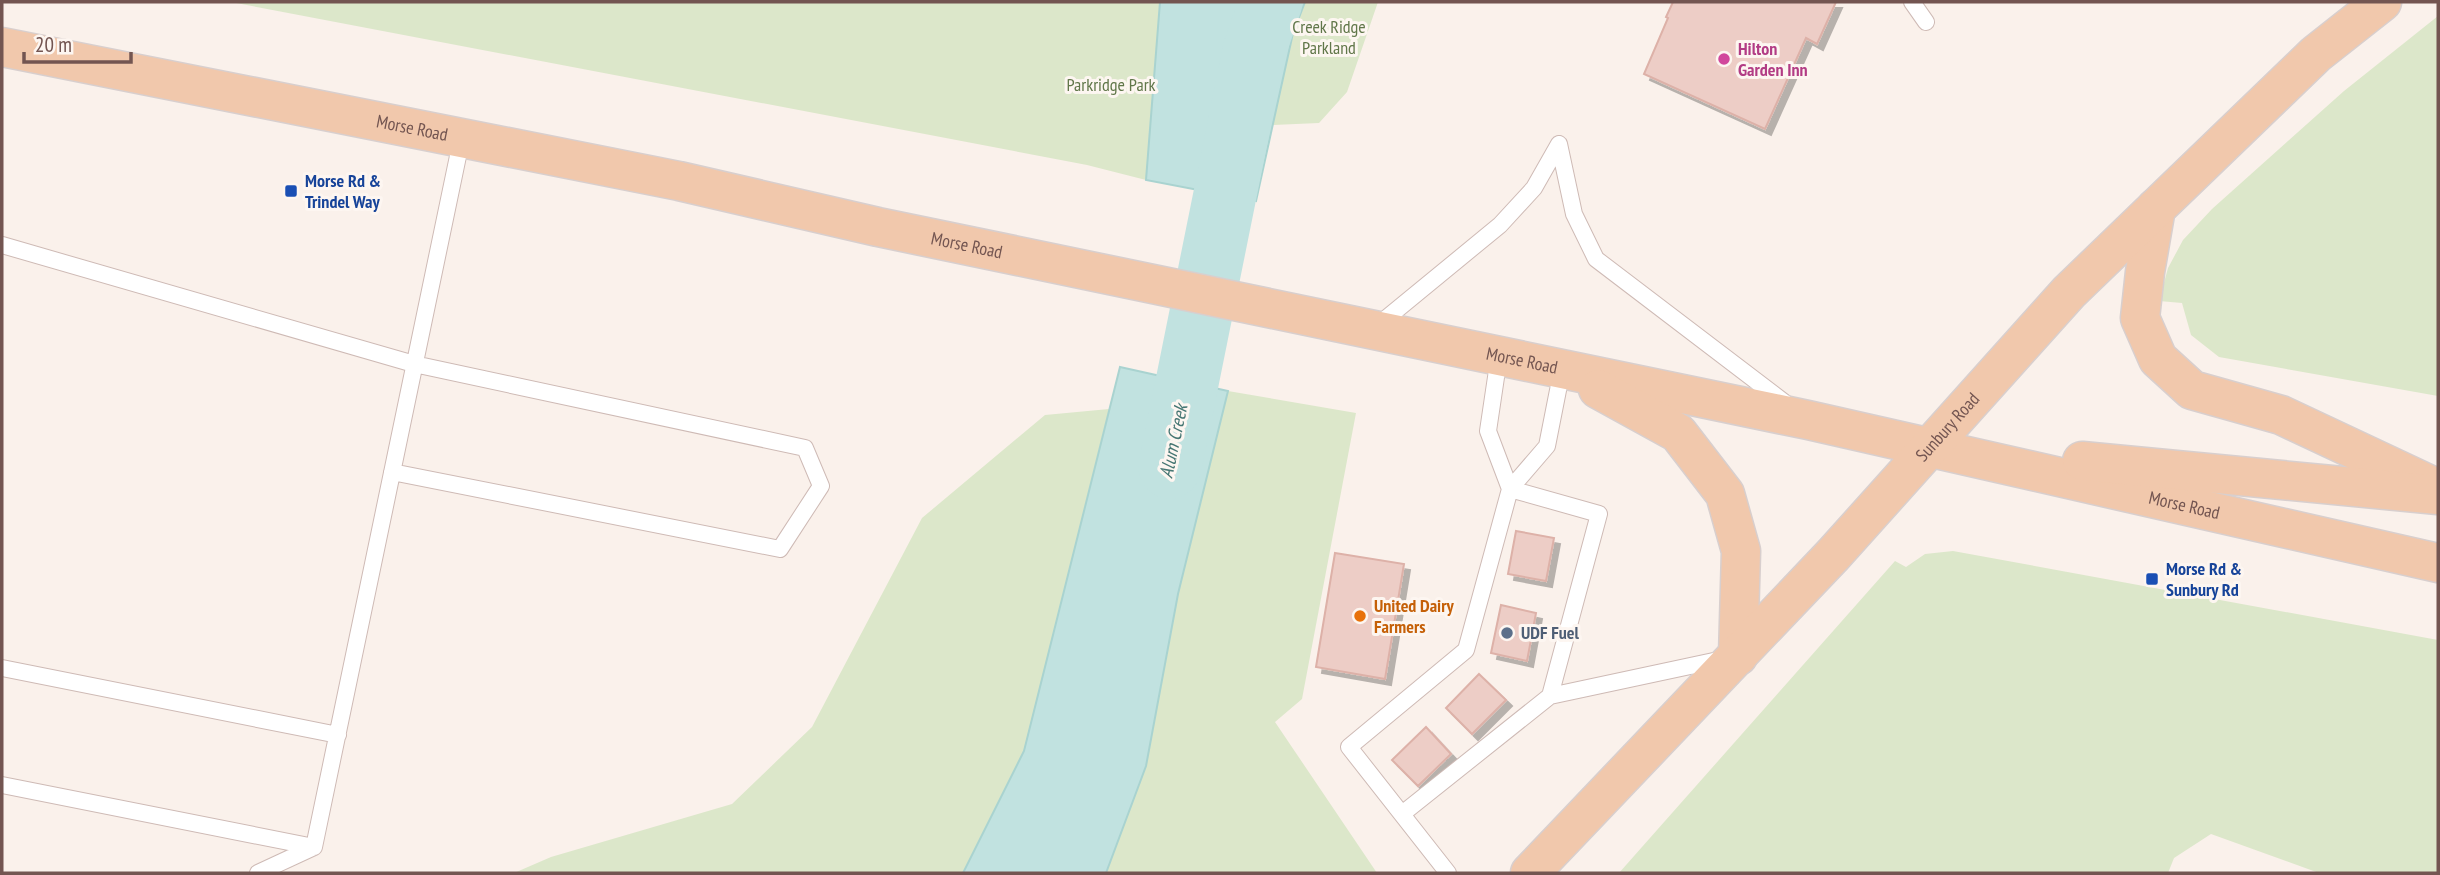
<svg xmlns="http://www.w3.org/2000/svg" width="2440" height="875" font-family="'PT Sans Narrow',sans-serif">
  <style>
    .green { fill: #dce7ca }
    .water { fill: #c1e2e0; stroke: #a9d3d0; stroke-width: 2 }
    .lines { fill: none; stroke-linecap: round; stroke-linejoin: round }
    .river { stroke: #c1e2e0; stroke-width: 63 }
    .building { fill: #edcdc6; stroke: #ddb1a8; stroke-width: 2; filter: url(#shadow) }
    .service-casing { stroke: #cebab5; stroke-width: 18 }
    .primary-casing { stroke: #d8cfce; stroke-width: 41 }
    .service { stroke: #fff; stroke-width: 16 }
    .primary { stroke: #f1c8ac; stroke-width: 38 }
    .hotel-dot { fill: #d1479c; stroke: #fdf6f1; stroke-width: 2.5 }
    .transit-dot { fill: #1a4fb4; stroke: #fdf6f1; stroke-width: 2.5 }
    .food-dot { fill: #e8710a; stroke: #fdf6f1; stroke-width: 2.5 }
    .service-dot { fill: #5c6f8a; stroke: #fdf6f1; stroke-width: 2.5 }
    .labels { text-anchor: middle; stroke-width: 6; stroke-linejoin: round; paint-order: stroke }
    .park-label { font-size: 18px; fill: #61774a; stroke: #fdf6f1 }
    .hotel-label { font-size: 18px; font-weight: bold; fill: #b23c85; stroke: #fdf6f1; text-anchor: start }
    .street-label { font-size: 18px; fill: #735551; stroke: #fdf6f1 }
    .transit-label { font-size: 18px; font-weight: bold; fill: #164399; stroke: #fdf6f1; text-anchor: start }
    .food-label { font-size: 18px; font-weight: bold; fill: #c56008; stroke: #fdf6f1; text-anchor: start }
    .service-label { font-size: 18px; font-weight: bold; fill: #4e5e75; stroke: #fdf6f1; text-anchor: start }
    .water-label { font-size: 19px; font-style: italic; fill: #467673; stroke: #fdf6f1 }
  </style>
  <defs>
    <filter id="shadow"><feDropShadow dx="6" dy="6" stdDeviation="0" flood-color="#0004"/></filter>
  </defs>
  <rect width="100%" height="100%" fill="#faf1eb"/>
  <path class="green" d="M 231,2 L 1250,2 L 1229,65 L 1146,180 L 1087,165 Z
    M 1305,2 L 1378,2 L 1347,92 L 1319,123 L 1273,125 L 1293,32 Z
    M 2438,16 L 2438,396 L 2219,357 L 2191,335 L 2182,303 L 2159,301 L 2168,268 L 2183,240 L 2212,209 L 2344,91 Z
    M 1228,391 L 1356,413 L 1302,699 L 1275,722 L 1377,873 L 1106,873 L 1146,766 L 1178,594 Z
    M 1109,409 L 1024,751 L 963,873 L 514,873 L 551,857 L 732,804 L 812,727 L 922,518 L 1045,415 Z
    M 1953,551 L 2438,640 L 2438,873 L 2319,873 L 2211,834 L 2174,858 L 2168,873 L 1619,873 L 1895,561 L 1906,567 L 1925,554 Z"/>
  <path class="water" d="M 1160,2 L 1305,2 L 1293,33 L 1256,201 L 1146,180 Z
    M 1120,367 L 1228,391 L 1178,594 L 1146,766 L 1106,873 L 963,873 L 1024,751 Z"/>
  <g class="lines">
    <path class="river" d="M 1170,467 L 1254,51 L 1271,2"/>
  </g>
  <path class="building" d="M 1673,2 L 1836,2 L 1817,44 L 1806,38 L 1765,129 L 1644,74 L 1668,18 L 1666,17 Z
    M 1516,531 L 1554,538 L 1546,581 L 1508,574 Z
    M 1335,553 L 1404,564 L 1385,679 L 1316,667 Z
    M 1501,605 L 1536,613 L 1527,661 L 1491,653 Z
    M 1479,674 L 1506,700 L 1472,734 L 1446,708 Z
    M 1426,727 L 1451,754 L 1418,786 L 1392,760 Z"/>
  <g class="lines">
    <defs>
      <path id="service" d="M 1912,2 L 1926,22
        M 1559,144 L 1574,214 L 1596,259 L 1789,406
        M 2,245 L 414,364 L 805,448 L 821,486 L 780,549 L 392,472
        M 1377,326 L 1500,225 L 1534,188 L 1559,144
        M 1499,357 L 1488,431 L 1510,489
        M 1510,489 L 1599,514 L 1550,696 L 1723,659
        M 2,668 L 338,735
        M 2,785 L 314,847
        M 1402,814 L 1550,696
        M 258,873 L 314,847 L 462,137
        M 1448,873 L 1349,747 L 1466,650 L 1510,489 L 1547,446 L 1562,370"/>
      <g id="primary">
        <path id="s1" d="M 2,47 L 679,181 L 878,227 L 1808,420 L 2438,563"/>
        <path d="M 2156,208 L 2145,272 L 2140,318 L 2158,359 L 2192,390 L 2281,415 L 2430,485"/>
        <path d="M 1598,389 L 1678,433 L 1725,494 L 1741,551 L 1738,656"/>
        <path d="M 2082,461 L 2438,495"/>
        <path id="s2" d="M 1530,873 L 1833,555 L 2069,292 L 2316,54 L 2382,2"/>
      </g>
    </defs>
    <use href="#service" class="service-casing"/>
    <use href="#primary" class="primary-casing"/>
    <use href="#service" class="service"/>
    <use href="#primary" class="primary"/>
  </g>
  <circle class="hotel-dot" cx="1724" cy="59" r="7"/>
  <g class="transit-dot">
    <rect x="284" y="184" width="14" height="14" rx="3.5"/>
    <rect x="2145" y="572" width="14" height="14" rx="3.5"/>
  </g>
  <circle class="food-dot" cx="1360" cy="616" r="7"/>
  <circle class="service-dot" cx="1507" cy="633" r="7"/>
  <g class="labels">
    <g class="park-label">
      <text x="1329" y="33">Creek Ridge<tspan x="1329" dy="21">Parkland</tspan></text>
      <text x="1111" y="91">Parkridge Park</text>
    </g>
    <g class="hotel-label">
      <text x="1738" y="55">Hilton<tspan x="1738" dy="21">Garden Inn</tspan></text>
    </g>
    <g class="street-label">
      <text dy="6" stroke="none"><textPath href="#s1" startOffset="418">Morse Road</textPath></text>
      <text dy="6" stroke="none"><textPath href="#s1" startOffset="985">Morse Road</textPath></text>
      <text dy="6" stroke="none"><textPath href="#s1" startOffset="1552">Morse Road</textPath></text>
      <text dy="6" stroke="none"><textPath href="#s2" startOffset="611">Sunbury Road</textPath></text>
      <text dy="6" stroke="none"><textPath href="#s1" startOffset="2230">Morse Road</textPath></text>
    </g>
    <g class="transit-label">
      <text x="305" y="187">Morse Rd &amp;<tspan x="305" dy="21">Trindel Way</tspan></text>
      <text x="2166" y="575">Morse Rd &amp;<tspan x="2166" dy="21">Sunbury Rd</tspan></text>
    </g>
    <g class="food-label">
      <text x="1374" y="612">United Dairy<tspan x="1374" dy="21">Farmers</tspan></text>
    </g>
    <g class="service-label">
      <text x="1521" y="639">UDF Fuel</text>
    </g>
    <g class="water-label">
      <text transform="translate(1173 441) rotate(-78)" y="7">Alum Creek</text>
    </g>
  </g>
  <rect width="2440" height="875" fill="none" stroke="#735551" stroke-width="7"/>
  <path d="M24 52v10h107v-10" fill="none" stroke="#735551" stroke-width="3.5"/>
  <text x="35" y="52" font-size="21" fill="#735551" stroke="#fdf6f1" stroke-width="5" paint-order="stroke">20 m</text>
</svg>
